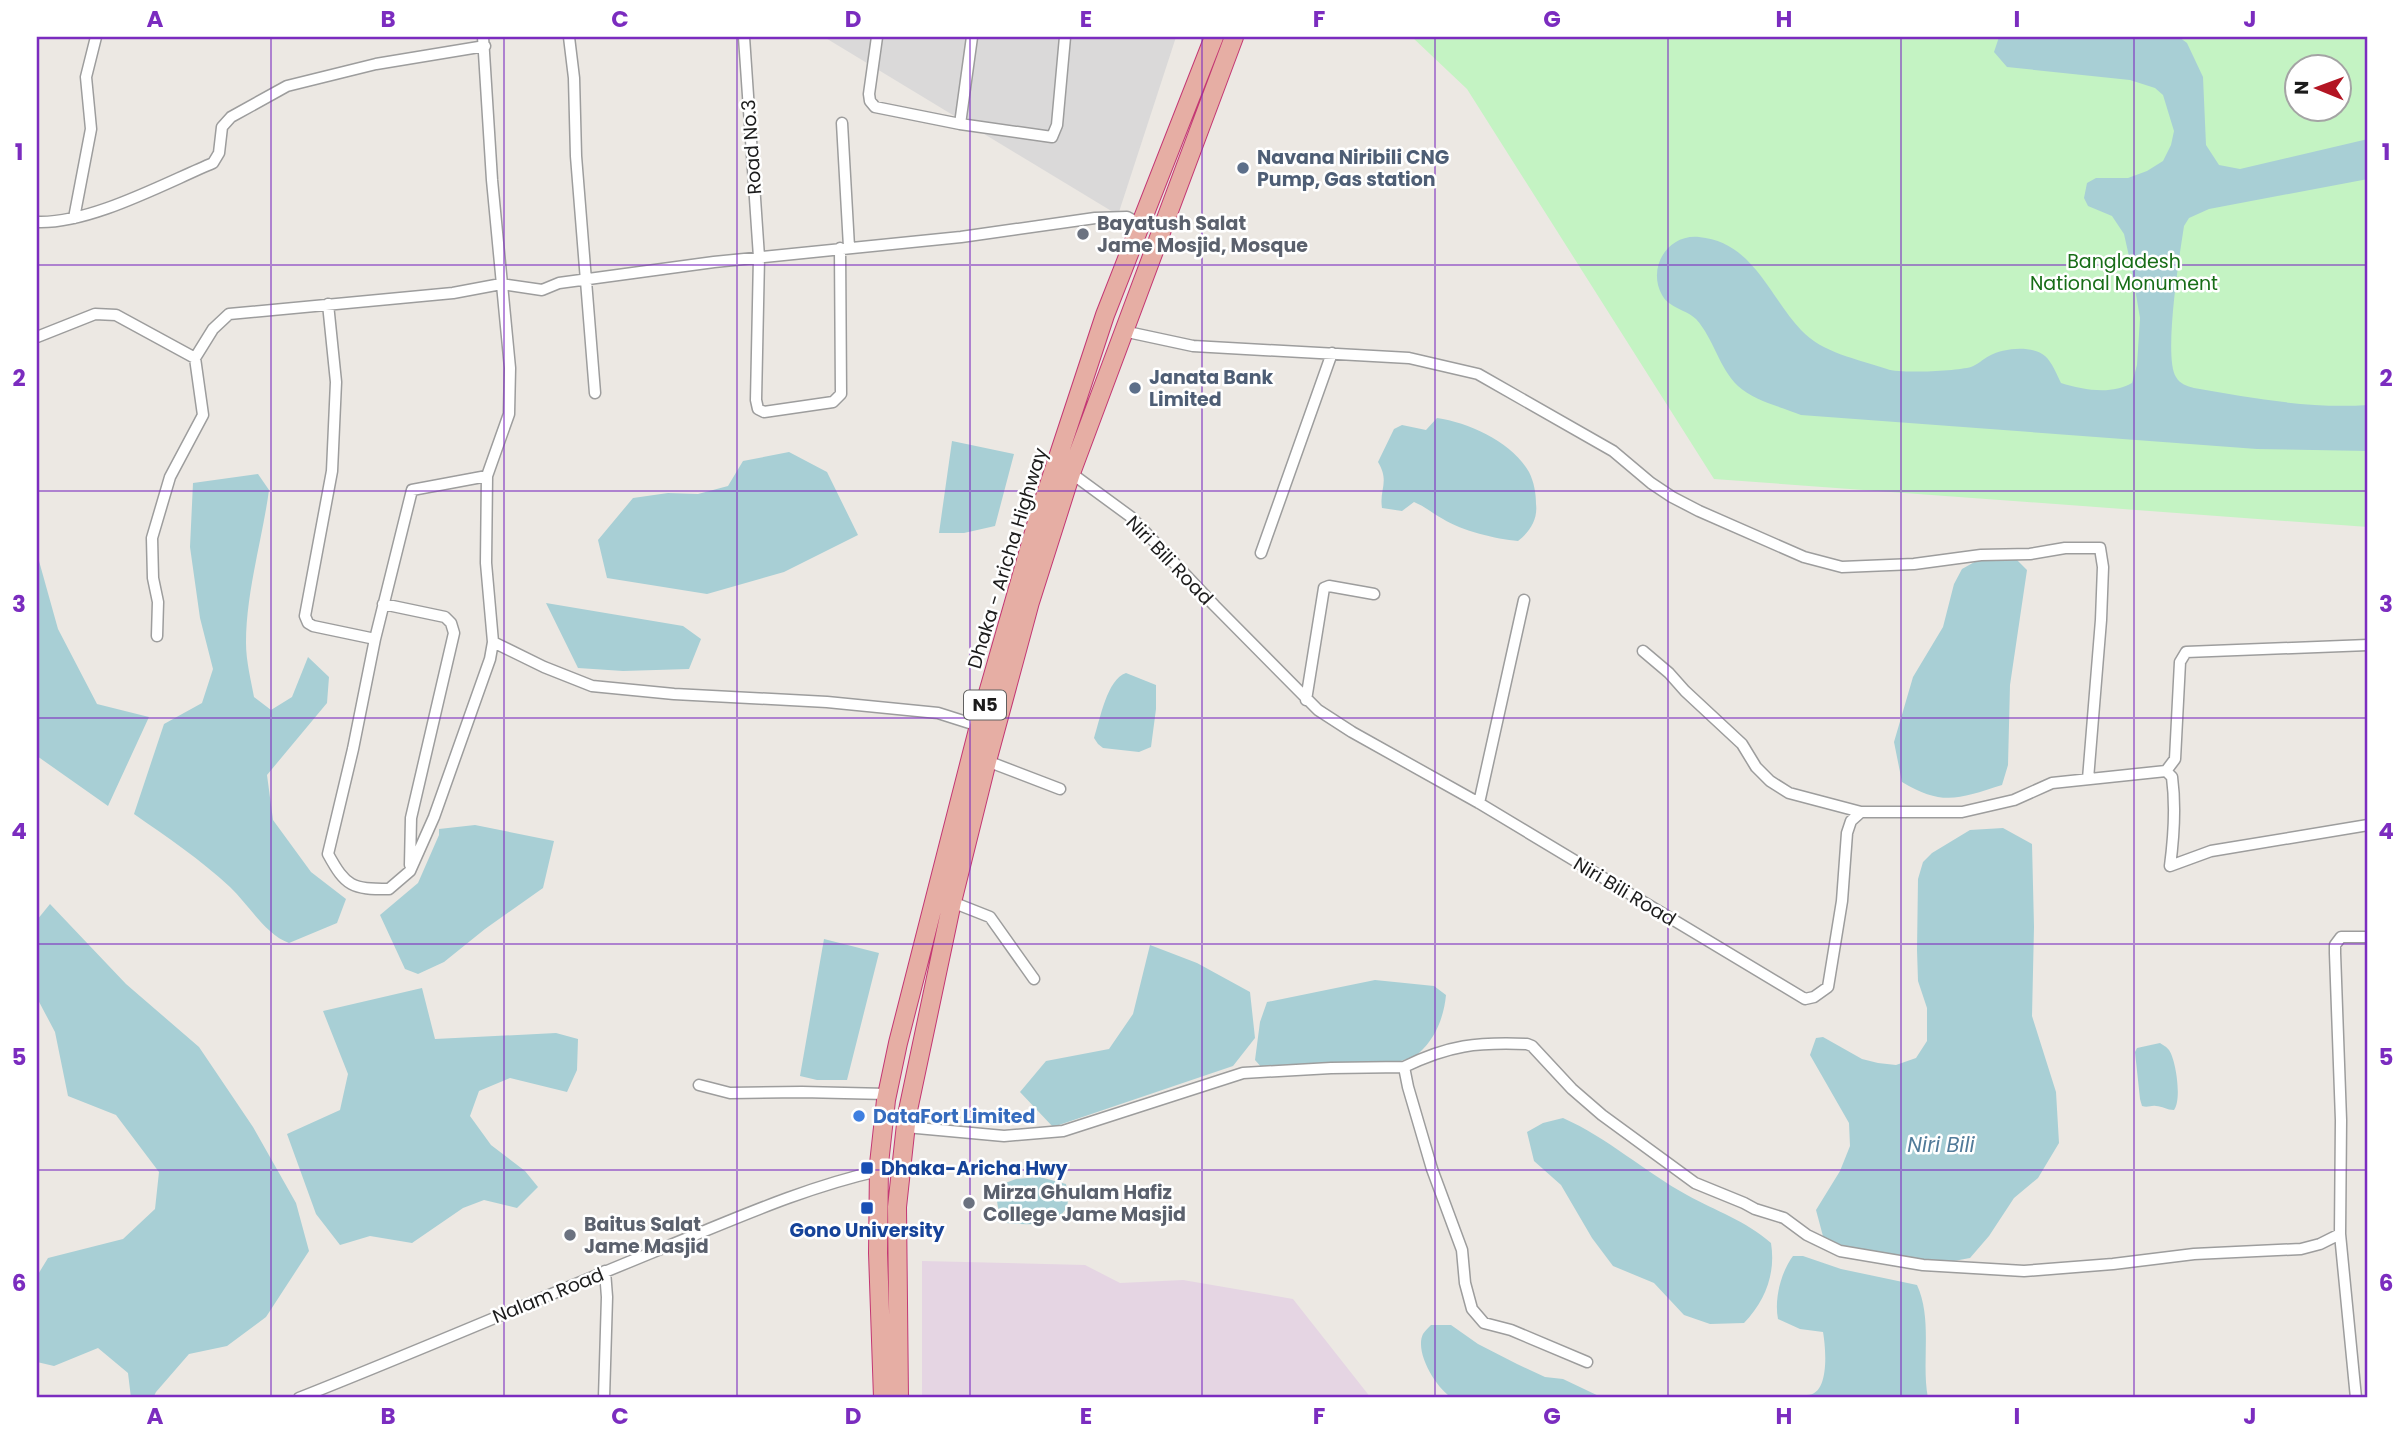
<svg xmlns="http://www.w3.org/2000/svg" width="2405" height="1435" font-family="Poppins,sans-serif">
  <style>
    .residential { fill: #dad9d9 }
    .industrial { fill: #e5d5e3 }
    .park { fill: #c4f3c3; fill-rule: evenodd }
    .water { fill: #a8cfd5 }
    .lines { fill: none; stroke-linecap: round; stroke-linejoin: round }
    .minor-casing { stroke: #9d9d9d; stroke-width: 13 }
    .trunk-casing { stroke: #c33773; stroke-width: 20 }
    .minor { stroke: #fff; stroke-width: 10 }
    .trunk { stroke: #e6aea4; stroke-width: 18 }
    .grid { fill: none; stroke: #7b2cbf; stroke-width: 2; stroke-opacity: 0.55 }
    .service-dot { fill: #5c6f8a; stroke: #fff; stroke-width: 2.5 }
    .worship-dot { fill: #6b7280; stroke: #fff; stroke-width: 2.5 }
    .shop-dot { fill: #3f7fe0; stroke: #fff; stroke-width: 2.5 }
    .transit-dot { fill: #1a4fb4; stroke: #fff; stroke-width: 2.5 }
    .labels { text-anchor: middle; stroke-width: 5; stroke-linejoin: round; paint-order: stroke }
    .shield { fill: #fff; stroke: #606060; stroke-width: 2 }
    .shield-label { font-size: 18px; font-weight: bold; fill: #1c1c1c }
    .street-label { font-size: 19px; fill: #1c1c1c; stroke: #fff }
    .service-label { font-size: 19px; font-weight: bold; fill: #4e5e75; stroke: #fff; text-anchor: start }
    .worship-label { font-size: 19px; font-weight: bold; fill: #5b616d; stroke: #fff; text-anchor: start }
    .park-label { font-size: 19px; fill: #176d17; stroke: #fff }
    .shop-label { font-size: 19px; font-weight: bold; fill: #366cbe; stroke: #fff; text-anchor: start }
    .transit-label { font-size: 19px; font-weight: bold; fill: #164399; stroke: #fff; text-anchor: start }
    .water-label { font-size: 21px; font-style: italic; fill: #517b99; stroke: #fff }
    .neatline { fill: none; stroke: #7b2cbf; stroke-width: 2.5 }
    .grid-label { font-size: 23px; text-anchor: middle; font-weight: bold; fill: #7b2cbf }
  </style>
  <rect width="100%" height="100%" fill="#ece8e3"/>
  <path class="residential" d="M 824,37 L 1176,37 L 1118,215 Z"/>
  <path class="industrial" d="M 922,1261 L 1085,1265 L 1120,1283 L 1183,1280 L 1293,1299 L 1371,1398 L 922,1398 Z"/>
  <path class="park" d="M 1412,37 L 2368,37 L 2368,527 L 1714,479 L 1467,89 ZM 2296,66 L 2338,66 L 2338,108 L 2296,108 Z"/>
  <path class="water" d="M 1999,37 L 2179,37 L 2187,43 L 2203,77 L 2206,145 L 2219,165 L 2240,169 L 2368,139 L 2368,179 L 2209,209 L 2189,218 L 2184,226 C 2180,253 2163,357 2176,377 C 2180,384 2187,386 2194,388 C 2251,398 2310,409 2368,405 L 2368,451 L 2257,449 L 1801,415 C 1782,407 1754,401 1738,386 C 1719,368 1714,339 1696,319 C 1687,310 1669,308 1662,295 C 1647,268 1667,234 1699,237 C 1753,242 1769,296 1801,330 C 1822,353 1858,359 1887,369 C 1900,374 1957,371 1971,367 C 1977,365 1983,359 1989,356 C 2003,348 2032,345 2045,356 C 2052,362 2057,375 2061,383 C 2083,390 2112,395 2132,383 L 2137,365 L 2140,318 L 2131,265 L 2124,234 L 2112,216 L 2088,206 L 2084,198 L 2087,183 L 2096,178 L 2128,178 L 2147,171 L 2163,161 L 2171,145 L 2174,131 L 2163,95 L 2155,88 L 2130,80 L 2007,67 L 1994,52 Z
    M 1437,418 C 1470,423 1512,442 1529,472 C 1534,482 1536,493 1536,504 C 1538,519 1530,532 1518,541 C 1496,539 1462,531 1443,519 C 1432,513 1426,507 1414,502 L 1402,511 L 1382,508 C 1379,489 1390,482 1378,462 L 1394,429 L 1402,425 L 1426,430 Z
    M 952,441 L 1014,454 L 995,526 L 964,533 L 939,533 Z
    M 789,452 L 827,472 L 858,535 L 784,572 L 707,594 L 607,578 L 598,540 L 633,498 L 668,493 L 698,494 L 728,486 L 743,461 Z
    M 258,474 L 269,490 C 262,541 246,592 246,643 C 246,661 251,680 254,697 L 271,710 L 292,697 L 308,657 L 329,677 L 327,703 L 267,775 L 273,820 L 311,872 L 346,899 L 337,923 L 289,943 C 265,934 249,905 230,887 C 201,860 167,837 134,814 L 164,724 L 202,703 L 213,669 L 200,618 L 190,547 L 193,483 Z
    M 2001,558 L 2017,560 L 2027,570 L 2010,685 L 2008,765 L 2002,785 C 1960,798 1943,807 1902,782 L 1894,742 L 1913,677 L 1943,627 L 1954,584 L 1962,569 L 1978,560 Z
    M 39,561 L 58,629 L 97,704 L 149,717 L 108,806 L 37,756 L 37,562 Z
    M 546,603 L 683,626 L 701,639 L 689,669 L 623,671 L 578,668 Z
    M 1126,673 L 1156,685 L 1156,709 L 1151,747 L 1139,752 L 1103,748 L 1098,744 L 1094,738 C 1100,720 1107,679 1126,673 Z
    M 475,825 L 554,841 L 543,888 L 485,929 L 444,962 L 418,974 L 405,969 L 380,915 L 418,883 L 439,835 L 439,829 Z
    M 2003,828 L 2032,844 L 2034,927 L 2032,1016 L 2056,1092 L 2059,1143 L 2038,1178 L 2014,1198 L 1989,1236 L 1970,1258 L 1943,1263 L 1858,1254 L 1824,1240 L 1816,1210 L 1840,1171 L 1850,1146 L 1849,1123 L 1810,1055 L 1816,1038 L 1823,1037 L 1862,1059 L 1878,1063 L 1896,1065 L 1916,1058 L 1927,1041 L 1927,1008 L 1918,981 L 1917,950 L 1918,879 L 1923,862 L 1932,853 L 1970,830 Z
    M 50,904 L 126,984 L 199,1047 L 253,1127 L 296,1203 L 309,1251 L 266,1317 L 227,1346 L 189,1354 L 156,1392 L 153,1398 L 131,1398 L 128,1373 L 98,1348 L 54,1366 L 37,1362 L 37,1276 L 48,1258 L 123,1239 L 155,1209 L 159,1172 L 116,1115 L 68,1096 L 55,1032 L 37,998 L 37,920 Z
    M 824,939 L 879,953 L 847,1080 L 817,1080 L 800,1076 Z
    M 1150,945 L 1197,963 L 1250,992 L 1255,1038 L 1233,1066 L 1053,1127 L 1020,1092 L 1046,1061 L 1109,1049 L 1133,1014 Z
    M 1375,980 L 1434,986 L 1446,995 C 1444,1016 1436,1038 1419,1053 C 1399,1071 1294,1068 1263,1069 L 1255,1060 L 1260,1022 L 1267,1002 Z
    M 422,988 L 435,1039 L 556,1033 L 578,1039 L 577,1070 L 567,1092 L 510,1078 L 479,1091 L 470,1116 L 491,1145 L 525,1171 L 538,1187 L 517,1208 L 484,1200 L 463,1208 L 412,1243 L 370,1236 L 340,1245 L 316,1214 L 287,1134 L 340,1110 L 348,1074 L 323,1011 Z
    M 2160,1043 C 2164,1046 2166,1046 2169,1050 C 2176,1060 2182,1100 2174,1110 C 2167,1110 2162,1106 2156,1106 C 2151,1105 2148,1108 2142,1106 L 2140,1099 L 2135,1052 L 2137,1048 Z
    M 1563,1118 C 1608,1138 1645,1172 1687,1195 C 1716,1211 1746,1221 1771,1243 C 1776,1274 1765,1301 1744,1323 L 1710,1324 L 1684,1315 L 1654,1283 L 1613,1266 L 1592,1238 L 1561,1185 L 1534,1161 L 1527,1132 L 1543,1123 Z
    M 1040,1177 L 1066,1184 C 1067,1191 1069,1200 1067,1206 C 1059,1227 1025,1225 1007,1223 C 996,1210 995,1200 1000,1185 L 1016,1179 Z
    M 1793,1256 L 1803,1256 L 1841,1269 L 1917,1285 C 1933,1320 1921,1362 1928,1398 L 1802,1398 L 1806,1395 C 1830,1396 1826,1349 1823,1332 L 1800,1329 L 1778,1319 C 1774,1299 1781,1272 1793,1256 Z
    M 1431,1325 L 1451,1325 L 1478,1344 L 1517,1364 L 1545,1377 L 1563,1379 L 1603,1398 L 1453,1398 C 1437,1390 1414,1352 1423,1334 C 1425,1331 1428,1328 1431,1325 Z"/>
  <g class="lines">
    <defs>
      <path id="minor" d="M 483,37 L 492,180 L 510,368 L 509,414 L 487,476
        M 569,37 L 574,78 L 576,156 L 595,393
        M 744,37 L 759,257 L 756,400 L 758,409 L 764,412 L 833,402 L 841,394 L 840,248
        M 877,37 L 869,94 L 870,101 L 875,107 L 960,124 L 1052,137 L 1057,125 L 1065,37
        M 842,123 L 849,247
        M 960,124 L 972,37
        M 74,218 L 91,129 L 86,77 L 96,37
        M 37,222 C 90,224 163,184 213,163 L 219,153 L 222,127 L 231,117 L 287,86 L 376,64 L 485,46
        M 328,304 L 336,382 L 332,471 L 305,616 L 308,623 L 313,626 L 375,639 L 412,490 L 487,476 L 486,563 L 493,642 L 544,667 L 592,686 L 674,694 L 827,702 L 938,713 L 979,726
        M 1123,331 L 1193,346 L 1409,358 L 1478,374 L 1613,451 L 1651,483 L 1672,497 L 1699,511 L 1804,557 L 1842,567 L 1914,564 L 1981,555 L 2030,554 L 2065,548 L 2100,548 L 2103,567 L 2101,620 L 2088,779
        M 37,337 L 95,314 L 116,315 L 195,358 L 213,329 L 229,314 L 453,293 L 501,284 L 542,290 L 559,283 L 714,262 L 961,237 L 1095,218 L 1127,217 L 1140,224
        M 1071,473 L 1131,517 L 1215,606 L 1318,710 L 1352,732 L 1479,803 L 1805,999 L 1814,997 L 1828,987 L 1842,901 L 1847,833 L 1851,821 L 1861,812
        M 1261,553 L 1332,353
        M 383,604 L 445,617 L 451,623 L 454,633 L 411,818 L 410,865
        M 157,636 L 158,602 L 153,578 L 152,538 L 170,477 L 203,415 L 195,358
        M 375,639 L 353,749 L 328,854 C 346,887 352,889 389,889 L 410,871 L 434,817 L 490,659 L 493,642
        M 1643,651 L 1669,673 L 1685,691 L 1742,744 L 1756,767 L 1770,781 L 1789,793 L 1861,812 L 1962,812 L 2014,800 L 2052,783 L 2166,771
        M 1306,700 L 1324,588 L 1329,586 L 1374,594
        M 987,761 L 1060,789
        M 2166,771 L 2175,759 L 2180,662 L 2186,652 L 2368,645
        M 2166,771 L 2172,777 C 2176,807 2174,836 2170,866 L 2211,851 L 2368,825
        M 1479,803 L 1524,600
        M 952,902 L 990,917 L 1034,979
        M 1404,1067 C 1449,1045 1477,1042 1527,1044 L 1532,1046 L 1572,1089 L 1602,1115 L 1695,1183 L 1744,1203 L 1755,1209 L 1784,1218 L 1807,1235 L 1840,1251 L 1923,1265 L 2024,1271 L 2113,1264 L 2194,1254 L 2301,1249 L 2320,1244 L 2340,1234
        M 699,1085 L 730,1093 L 802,1092 L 887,1094
        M 906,1127 L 1004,1136 L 1063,1131 L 1243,1073 L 1331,1068 L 1404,1067 L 1408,1087 L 1432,1169 L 1462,1250 L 1465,1283 L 1472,1309 L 1484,1323 L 1511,1330 L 1587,1362
        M 299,1398 C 423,1349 545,1296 668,1246 C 737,1218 806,1187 878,1171
        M 604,1398 L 607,1297 L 605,1271
        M 2356,1398 L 2340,1234 L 2341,1120 L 2335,953 L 2335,945 L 2341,937 L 2368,937"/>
      <path id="trunk" d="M 883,1398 L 878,1253 L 879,1164 L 886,1100 L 898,1043 L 982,714 L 1039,515 L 1105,315 L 1214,37
        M 899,1398 L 897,1207 L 907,1115 L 952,902 L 987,761 L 1030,602 L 1071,473 L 1234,37"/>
    </defs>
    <use href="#minor" class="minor-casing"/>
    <use href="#trunk" class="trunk-casing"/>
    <use href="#minor" class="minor"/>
    <use href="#trunk" class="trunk"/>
  </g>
  <path class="grid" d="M 271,37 L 271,1398M 504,37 L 504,1398M 737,37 L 737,1398M 970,37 L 970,1398M 1202,37 L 1202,1398M 1435,37 L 1435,1398M 1668,37 L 1668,1398M 1901,37 L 1901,1398M 2134,37 L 2134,1398M 37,265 L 2368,265M 37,491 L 2368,491M 37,718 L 2368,718M 37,944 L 2368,944M 37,1170 L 2368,1170"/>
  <g class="service-dot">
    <circle cx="1243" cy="168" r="7"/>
    <circle cx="1135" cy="388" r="7"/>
  </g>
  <g class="worship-dot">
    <circle cx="1083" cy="234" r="7"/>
    <circle cx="969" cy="1203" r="7"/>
    <circle cx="570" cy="1235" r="7"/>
  </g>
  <circle class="shop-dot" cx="859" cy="1116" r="7"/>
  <g class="transit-dot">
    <rect x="860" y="1161" width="14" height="14" rx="3.5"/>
    <rect x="860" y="1201" width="14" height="14" rx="3.5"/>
  </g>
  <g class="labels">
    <rect class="shield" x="964" y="690.5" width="42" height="29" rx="5"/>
    <g class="shield-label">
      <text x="985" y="711">N5</text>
    </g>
    <g class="street-label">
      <text transform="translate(751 147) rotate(-94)" y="7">Road No.3</text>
      <text transform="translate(1007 558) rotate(-73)" y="7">Dhaka - Aricha Highway</text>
      <text transform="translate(1170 560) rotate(46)" y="7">Niri Bili Road</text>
      <text transform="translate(1625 891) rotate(31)" y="7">Niri Bili Road</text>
      <text transform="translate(548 1295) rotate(-22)" y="7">Nalam Road</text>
    </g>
    <g class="service-label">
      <text x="1257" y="164">Navana Niribili CNG<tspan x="1257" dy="22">Pump, Gas station</tspan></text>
      <text x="1149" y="384">Janata Bank<tspan x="1149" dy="22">Limited</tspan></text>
    </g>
    <g class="worship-label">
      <text x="1097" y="230">Bayatush Salat<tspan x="1097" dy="22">Jame Mosjid, Mosque</tspan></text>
      <text x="983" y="1199">Mirza Ghulam Hafiz<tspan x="983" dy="22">College Jame Masjid</tspan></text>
      <text x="584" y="1231">Baitus Salat<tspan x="584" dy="22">Jame Masjid</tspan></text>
    </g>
    <g class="park-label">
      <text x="2124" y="268">Bangladesh<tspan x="2124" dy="22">National Monument</tspan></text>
    </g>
    <g class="shop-label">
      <text x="873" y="1123">DataFort Limited</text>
    </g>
    <g class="transit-label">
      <text x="881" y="1175">Dhaka-Aricha Hwy</text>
      <text x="867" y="1237" text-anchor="middle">Gono University</text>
    </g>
    <g class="water-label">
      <text x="1941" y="1152">Niri Bili</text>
    </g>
  </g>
  <rect width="2405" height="1435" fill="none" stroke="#ffffff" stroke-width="77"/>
  <g transform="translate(2318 88) rotate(271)"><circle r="33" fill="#ffffff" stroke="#a4a4a4" stroke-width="2"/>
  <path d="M0-5L12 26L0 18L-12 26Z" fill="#b31523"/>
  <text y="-10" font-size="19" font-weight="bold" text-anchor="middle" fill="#1c1c1c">N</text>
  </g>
  <rect x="38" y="38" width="2328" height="1358" class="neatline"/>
  <g class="grid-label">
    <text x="155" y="27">A</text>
    <text x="388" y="27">B</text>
    <text x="620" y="27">C</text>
    <text x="853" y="27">D</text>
    <text x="1086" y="27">E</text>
    <text x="1319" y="27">F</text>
    <text x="1552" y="27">G</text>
    <text x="1784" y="27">H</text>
    <text x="2017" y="27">I</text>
    <text x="2250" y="27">J</text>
    <text x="19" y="160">1</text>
    <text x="2386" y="160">1</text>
    <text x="19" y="386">2</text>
    <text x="2386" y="386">2</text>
    <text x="19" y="612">3</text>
    <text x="2386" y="612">3</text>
    <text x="19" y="839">4</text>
    <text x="2386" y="839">4</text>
    <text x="19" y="1065">5</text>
    <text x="2386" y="1065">5</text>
    <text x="19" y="1291">6</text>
    <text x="2386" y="1291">6</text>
    <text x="155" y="1424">A</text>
    <text x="388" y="1424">B</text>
    <text x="620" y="1424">C</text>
    <text x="853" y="1424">D</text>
    <text x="1086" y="1424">E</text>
    <text x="1319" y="1424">F</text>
    <text x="1552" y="1424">G</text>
    <text x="1784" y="1424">H</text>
    <text x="2017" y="1424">I</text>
    <text x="2250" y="1424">J</text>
  </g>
</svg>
